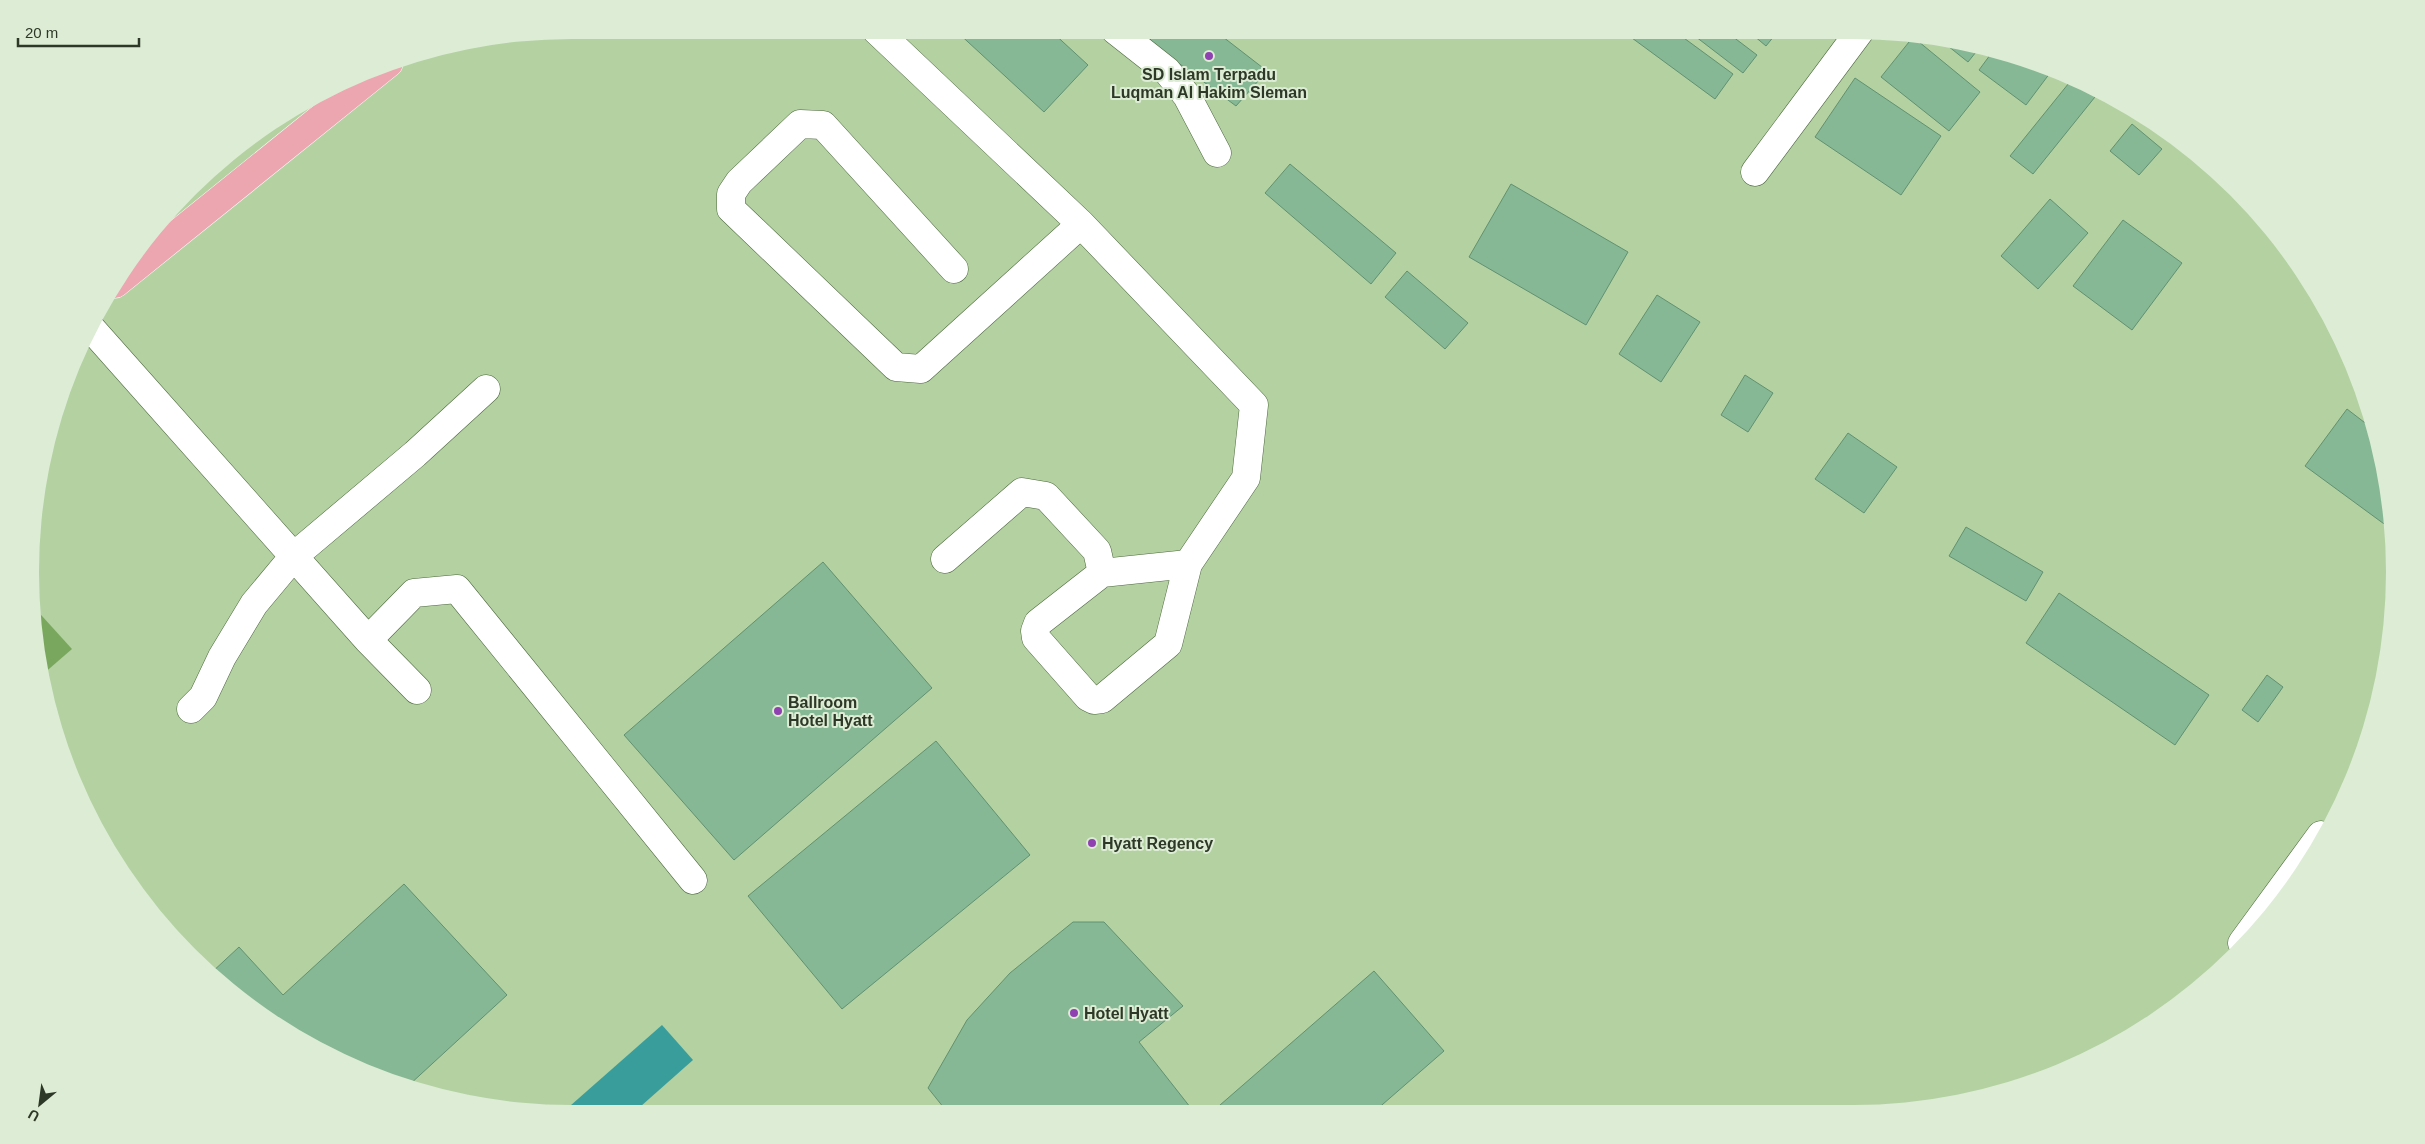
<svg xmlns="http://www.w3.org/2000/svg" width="2425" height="1144" font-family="Helvetica,sans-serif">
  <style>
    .green { fill: #7aa75e }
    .water { fill: #399d9c }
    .building { fill: #86b895; stroke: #619170 }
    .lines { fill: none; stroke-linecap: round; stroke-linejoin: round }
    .minor-casing { stroke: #4d683d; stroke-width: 29 }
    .major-casing { stroke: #fff; stroke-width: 29 }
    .minor { stroke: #fff; stroke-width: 28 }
    .major { stroke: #eba6af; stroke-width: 28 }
    .poi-dot { fill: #8f40b1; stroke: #ddecd4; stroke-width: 2 }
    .labels { text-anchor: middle; stroke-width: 4; stroke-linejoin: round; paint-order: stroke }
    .poi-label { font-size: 16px; font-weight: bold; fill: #2d3926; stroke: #ddecd4; text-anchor: start }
  </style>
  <rect width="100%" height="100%" fill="#b3d1a1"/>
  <path class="green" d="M 32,605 L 72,649 L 42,675 L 35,643 Z"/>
  <path class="water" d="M 662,1025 L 693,1060 L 632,1114 L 562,1113 Z"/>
  <path class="building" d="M 955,30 L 1050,30 L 1088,65 L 1044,112 Z
    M 1159,30 L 1214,30 L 1267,71 L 1236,106 L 1149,41 Z
    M 1638,30 L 1673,30 L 1733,74 L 1715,99 L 1632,38 Z
    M 1687,30 L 1724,30 L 1757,55 L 1743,73 Z
    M 1747,30 L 1779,30 L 1766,46 Z
    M 1913,37 L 1980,92 L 1949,131 L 1881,77 Z
    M 1938,38 L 1959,40 L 1980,47 L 1968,62 Z
    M 1993,51 L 2053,69 L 2026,105 L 1979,70 Z
    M 1855,78 L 1941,136 L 1901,195 L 1815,137 Z
    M 2073,78 L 2099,92 L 2033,174 L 2010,156 Z
    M 2132,124 L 2162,149 L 2139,175 L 2110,151 Z
    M 1290,164 L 1396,253 L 1371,284 L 1265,193 Z
    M 1511,184 L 1628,252 L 1586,325 L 1469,257 Z
    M 2050,199 L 2088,233 L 2038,289 L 2001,256 Z
    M 2123,220 L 2182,263 L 2132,330 L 2073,286 Z
    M 1407,271 L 1468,323 L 1445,349 L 1385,297 Z
    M 1657,295 L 1700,322 L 1661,382 L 1619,354 Z
    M 1745,375 L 1773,393 L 1748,432 L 1721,415 Z
    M 2347,409 L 2373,429 L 2385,467 L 2391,529 L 2305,466 Z
    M 1848,433 L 1897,467 L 1864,513 L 1815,479 Z
    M 1966,527 L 2043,572 L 2026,601 L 1949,556 Z
    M 823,562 L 932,688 L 734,860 L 624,735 Z
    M 2059,593 L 2209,695 L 2175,745 L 2026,643 Z
    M 2267,675 L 2283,687 L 2258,722 L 2242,710 Z
    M 936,741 L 1030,855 L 842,1009 L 748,896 Z
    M 404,884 L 507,995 L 408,1086 L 364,1073 L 271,1023 L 210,974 L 239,947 L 283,995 Z
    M 1073,922 L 1104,922 L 1183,1006 L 1139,1042 L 1194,1112 L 948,1113 L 928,1088 L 967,1020 L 1010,973 Z
    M 1374,971 L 1444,1051 L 1375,1111 L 1212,1112 Z"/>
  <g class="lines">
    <defs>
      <path id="minor" d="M 876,30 L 1081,224 L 1254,405 L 1246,478 L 1188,564 L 1168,644 L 1102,699 L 1094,700 L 1088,697 L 1036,638 L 1035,631 L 1038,623 L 1102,573 L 1097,551 L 1046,496 L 1022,492 L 945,559
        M 1115,30 L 1167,71 L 1187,96 L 1217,153
        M 1755,172 L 1860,31
        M 954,269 L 823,125 L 800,124 L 739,182 L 731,194 L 731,209 L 896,367 L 921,369 L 1081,224
        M 90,327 L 368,640 L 417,690
        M 1102,573 L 1188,564
        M 368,640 L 414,593 L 457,589 L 693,880
        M 191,709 L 203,697 L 222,657 L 254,604 L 294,556 L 415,454 L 486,389
        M 2242,943 L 2321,835"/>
      <path id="major" d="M 115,284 L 389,63"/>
    </defs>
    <use href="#minor" class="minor-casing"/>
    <use href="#major" class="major-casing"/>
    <use href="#minor" class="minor"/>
    <use href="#major" class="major"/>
  </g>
  <g class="poi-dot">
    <circle cx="1209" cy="56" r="5"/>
    <circle cx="778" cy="711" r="5"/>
    <circle cx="1092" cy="843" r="5"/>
    <circle cx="1074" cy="1013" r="5"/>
  </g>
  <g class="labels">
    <g class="poi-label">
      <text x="1209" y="80" text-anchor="middle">SD Islam Terpadu<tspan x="1209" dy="18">Luqman Al Hakim Sleman</tspan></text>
      <text x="788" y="708">Ballroom<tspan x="788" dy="18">Hotel Hyatt</tspan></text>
      <text x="1102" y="849">Hyatt Regency</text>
      <text x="1084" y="1019">Hotel Hyatt</text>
    </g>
  </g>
  <path d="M0 0H2425V1144H0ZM572 39H1853A533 533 0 0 1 2386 572V572A533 533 0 0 1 1853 1105H572A533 533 0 0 1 39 572V572A533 533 0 0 1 572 39Z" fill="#ddecd4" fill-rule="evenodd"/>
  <g transform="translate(40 1104) rotate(209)" stroke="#ddecd4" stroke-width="4" paint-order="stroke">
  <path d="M0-4L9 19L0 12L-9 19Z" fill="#2d3926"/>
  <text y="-8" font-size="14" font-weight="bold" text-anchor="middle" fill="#2d3926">U</text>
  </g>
  <path d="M18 38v8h121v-8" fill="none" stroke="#2d3926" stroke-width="2.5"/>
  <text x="25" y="38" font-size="15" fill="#2d3926" stroke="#ddecd4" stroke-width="4" paint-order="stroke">20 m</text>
</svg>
